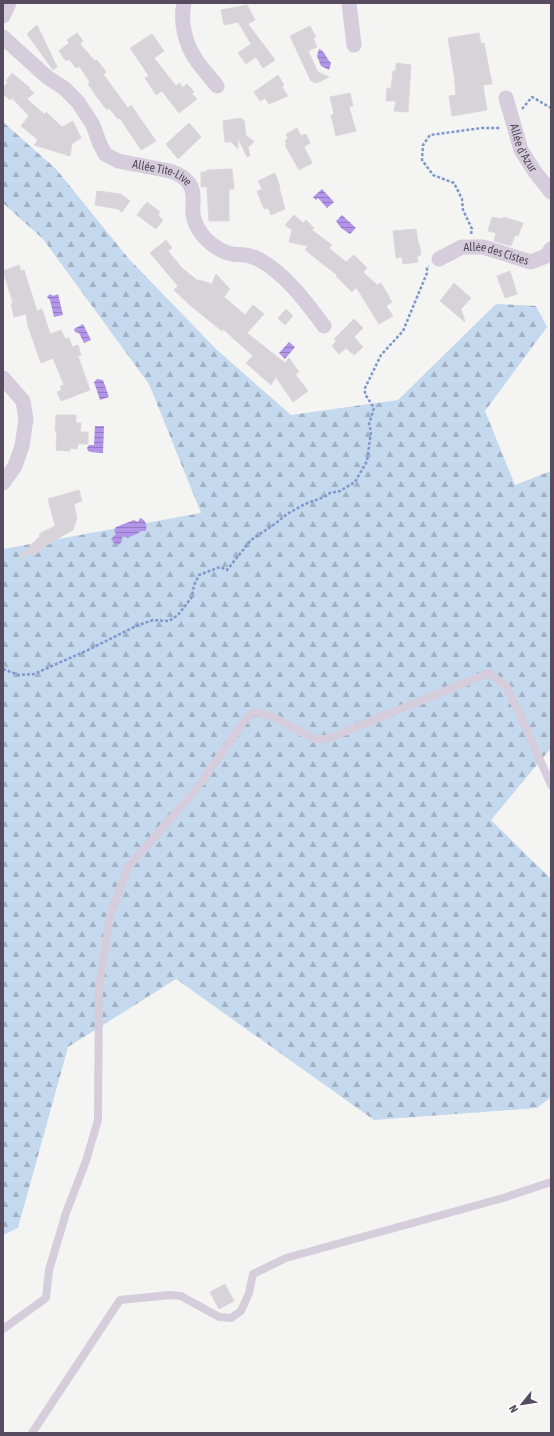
<svg xmlns="http://www.w3.org/2000/svg" width="554" height="1436" font-family="'Asap Condensed',sans-serif">
  <style>
    .forest { fill: url(#forest-firs) }
    .water { fill: url(#water-rules) }
    .building { fill: #d8d2d9; stroke: #dcd7dd }
    .lines { fill: none; stroke-linecap: round; stroke-linejoin: round }
    .path { stroke: #7e98cb; stroke-width: 2.5; stroke-dasharray: 3 2; stroke-linecap: butt }
    .lane { stroke: #d5cddb; stroke-width: 8 }
    .street { stroke: #d5cddb; stroke-width: 15 }
    .labels { text-anchor: middle; stroke-width: 3; stroke-linejoin: round; paint-order: stroke }
    .street-label { font-size: 12px; fill: #574b5f; stroke: #fff }
  </style>
  <defs>
    <pattern id="forest-firs" width="22" height="20" patternUnits="userSpaceOnUse"><rect width="22" height="20" fill="#c4d8ee"/><path d="M5 1l3.5 6h-7zM16 11l3.5 6h-7z" fill="#a2b1c4"/></pattern>
    <pattern id="water-rules" width="6" height="5" patternUnits="userSpaceOnUse"><rect width="6" height="5" fill="#b294e9"/><path d="M0 2.5h6" fill="none" stroke="#947bc0"/></pattern>
  </defs>
  <rect width="100%" height="100%" fill="#f4f4f2"/>
  <path class="forest" d="M 3,122 L 56,169 L 129,259 L 217,350 L 291,415 L 398,400 L 496,304 L 536,306 L 547,327 L 485,411 L 515,485 L 551,471 L 551,748 L 491,820 L 551,879 L 551,1097 L 537,1108 L 374,1120 L 176,979 L 68,1047 L 18,1228 L 3,1235 L 3,549 L 201,513 L 149,384 L 43,239 L 3,203 Z"/>
  <path class="water" d="M 319,49 C 325,51 326,58 331,63 L 329,70 L 321,66 L 317,56 Z
    M 322,189 L 334,202 L 327,208 L 318,198 L 316,200 L 313,197 Z
    M 342,215 L 356,228 L 350,234 L 341,228 L 336,221 Z
    M 50,294 L 53,296 L 58,294 L 63,315 L 54,317 L 50,300 L 47,297 Z
    M 83,324 L 91,340 L 84,343 L 79,333 L 75,332 L 74,329 Z
    M 289,342 L 295,347 L 285,359 L 279,353 Z
    M 97,379 L 103,380 L 109,397 L 100,400 L 94,382 Z
    M 95,426 L 104,426 L 103,453 L 91,452 L 88,451 L 87,448 L 89,445 L 94,445 Z
    M 140,518 C 146,520 147,525 146,531 L 141,531 C 137,535 132,535 128,538 L 124,536 L 122,537 C 123,541 121,544 117,545 L 114,543 L 111,539 L 116,534 L 114,530 L 116,527 L 134,520 L 138,522 Z"/>
  <path class="building" d="M 247,5 L 255,20 L 248,24 L 275,60 L 263,68 L 256,57 L 246,64 L 238,53 L 251,44 L 238,22 L 224,25 L 221,10 Z
    M 37,25 L 57,67 L 53,70 L 27,34 Z
    M 310,26 L 316,37 L 313,38 L 317,47 L 308,51 L 318,72 L 329,77 L 317,83 L 311,81 L 290,36 Z
    M 77,33 L 83,41 L 80,44 L 95,61 L 97,60 L 106,72 L 103,74 L 111,85 L 128,108 L 131,105 L 156,141 L 141,150 L 120,118 L 118,119 L 109,108 L 107,110 L 97,97 L 88,84 L 90,82 L 79,66 L 76,68 L 69,59 L 66,61 L 59,51 L 69,43 L 67,40 Z
    M 479,33 L 481,44 L 484,43 L 492,84 L 483,85 L 487,110 L 452,116 L 449,96 L 456,95 L 454,74 L 448,38 Z
    M 152,34 L 164,51 L 154,58 L 176,86 L 180,83 L 182,88 L 187,84 L 194,92 L 192,94 L 197,99 L 179,113 L 162,91 L 156,95 L 145,78 L 149,76 L 130,48 Z
    M 396,63 L 411,65 L 408,112 L 394,111 L 396,101 L 386,101 L 387,88 L 391,89 L 393,71 L 396,71 Z
    M 12,73 L 30,88 L 29,88 L 34,93 L 27,99 L 44,114 L 46,112 L 62,127 L 73,121 L 81,138 L 72,144 L 70,156 L 34,145 L 38,140 L 21,126 L 29,116 L 12,98 L 10,100 L 3,94 L 3,88 L 8,82 L 6,81 Z
    M 278,75 L 284,85 L 282,87 L 288,96 L 269,104 L 265,98 L 260,101 L 254,92 Z
    M 350,93 L 353,106 L 349,107 L 356,131 L 336,136 L 331,115 L 334,114 L 330,97 Z
    M 241,118 L 242,120 L 244,120 L 246,135 L 254,142 L 248,147 L 250,156 L 247,157 L 238,138 L 238,149 L 231,142 L 225,142 L 223,121 Z
    M 189,123 L 201,137 L 178,159 L 166,144 Z
    M 297,128 L 301,136 L 306,134 L 310,143 L 304,147 L 312,163 L 299,170 L 285,145 L 287,144 L 285,141 L 288,138 L 286,134 Z
    M 232,169 L 234,189 L 229,189 L 229,221 L 209,221 L 207,187 L 201,187 L 201,172 L 207,172 L 207,170 Z
    M 275,173 L 280,187 L 279,187 L 285,209 L 271,215 L 268,208 L 264,209 L 257,191 L 262,189 L 258,181 Z
    M 97,191 L 121,194 L 130,201 L 122,212 L 118,209 L 95,205 Z
    M 147,202 L 160,212 L 158,215 L 163,220 L 156,229 L 137,215 Z
    M 294,215 L 303,223 L 306,220 L 314,228 L 312,230 L 332,245 L 329,248 L 346,262 L 354,255 L 367,268 L 363,272 L 377,285 L 381,283 L 392,302 L 386,306 L 393,316 L 379,324 L 356,287 L 352,292 L 336,276 L 337,275 L 305,250 L 308,246 L 289,242 L 292,230 L 285,225 Z
    M 492,217 L 503,219 L 503,217 L 523,223 L 518,236 L 515,235 L 511,246 L 494,241 L 496,233 L 488,231 Z
    M 416,229 L 418,243 L 419,243 L 421,255 L 417,256 L 418,262 L 403,264 L 402,257 L 396,258 L 393,231 Z
    M 166,240 L 172,248 L 168,251 L 182,268 L 198,281 L 199,280 L 212,284 L 216,274 L 230,289 L 224,297 L 245,315 L 253,305 L 264,314 L 247,333 L 285,363 L 289,358 L 299,372 L 295,374 L 308,391 L 293,402 L 276,377 L 271,385 L 246,363 L 253,356 L 223,329 L 222,331 L 191,306 L 174,290 L 178,286 L 150,253 Z
    M 19,265 L 21,271 L 24,270 L 37,311 L 42,309 L 50,334 L 61,330 L 65,339 L 69,338 L 72,347 L 78,345 L 81,355 L 78,356 L 90,390 L 61,401 L 57,392 L 62,390 L 60,386 L 64,385 L 53,358 L 41,363 L 28,326 L 26,314 L 14,317 L 11,304 L 13,303 L 3,271 Z
    M 510,271 L 517,294 L 505,298 L 497,276 Z
    M 454,283 L 471,298 L 461,309 L 465,322 L 440,301 Z
    M 286,309 L 293,316 L 285,325 L 278,318 Z
    M 354,319 L 363,328 L 354,337 L 363,347 L 354,355 L 346,348 L 339,354 L 332,346 L 336,341 L 334,339 Z
    M 56,415 L 76,415 L 76,423 L 81,423 L 80,432 L 88,432 L 88,444 L 78,444 L 77,449 L 70,448 L 70,451 L 56,450 L 57,431 L 55,431 Z
    M 79,490 L 82,501 L 74,504 L 77,518 L 73,530 L 45,546 L 35,555 L 32,552 L 22,558 L 20,556 L 40,536 L 39,534 L 55,526 L 48,499 Z
    M 225,1284 L 234,1301 L 219,1309 L 210,1292 Z"/>
  <g class="lines">
    <path class="path" d="M 522,109 L 532,97 L 551,108
      M 471,234 L 472,229 L 463,210 L 462,199 L 454,183 L 433,175 L 422,160 L 423,145 L 430,135 L 482,128 L 500,128
      M 3,669 L 19,675 L 34,674 L 88,650 L 136,626 L 153,620 L 169,621 L 178,615 L 192,597 L 194,585 L 199,575 L 220,567 L 227,570 L 251,540 L 276,523 L 287,514 L 305,504 L 324,497 L 330,493 L 340,491 L 355,482 L 367,461 L 371,432 L 369,424 L 374,408 L 365,394 L 365,388 L 381,355 L 403,331 L 427,273 L 427,268 L 429,266"/>
    <path class="lane" d="M 3,1329 L 46,1298 L 49,1270 L 66,1213 L 86,1161 L 98,1120 L 99,987 L 110,915 L 128,867 L 195,791 L 245,720 L 254,712 L 270,715 L 314,739 L 327,739 L 489,673 L 507,687 L 527,730 L 551,785
      M 32,1433 L 120,1300 L 170,1295 L 181,1296 L 219,1317 L 231,1318 L 241,1311 L 249,1293 L 253,1274 L 286,1258 L 503,1198 L 551,1182"/>
    <g class="street">
      <path d="M 184,3 C 180,21 185,43 195,58 C 201,68 210,77 217,86"/>
      <path d="M 349,3 L 354,45"/>
      <path d="M 3,16 L 9,3"/>
      <path id="s1" d="M 3,37 L 47,77 L 64,88 L 78,102 L 93,125 L 99,142 L 105,154 L 118,161 L 170,171 C 176,173 184,177 188,182 C 196,191 192,204 193,215 C 195,224 199,232 206,239 C 212,245 222,252 232,254 C 244,256 246,253 258,259 C 285,273 307,303 324,326"/>
      <path id="s2" d="M 506,98 L 521,150 L 535,172 L 551,192"/>
      <path id="s3" d="M 439,259 L 462,247 L 483,247 L 531,262 L 546,256 L 551,249"/>
      <path d="M 3,378 L 23,401 L 26,419 L 22,446 L 15,466 L 3,483"/>
    </g>
  </g>
  <g class="labels">
    <g class="street-label">
      <text dy="4" stroke="none"><textPath href="#s2" startOffset="53">Allée d'Azur</textPath></text>
      <text dy="4" stroke="none"><textPath href="#s1" startOffset="219">Allée Tite-Live</textPath></text>
      <text dy="4" stroke="none"><textPath href="#s3" startOffset="61">Allée des Cistes</textPath></text>
    </g>
  </g>
  <rect width="554" height="1436" fill="none" stroke="#574b5f" stroke-width="8"/>
  <g transform="translate(522 1404) rotate(240)" stroke="#ffffff" stroke-width="3" paint-order="stroke">
  <path d="M0-3L7 15L0 10L-7 15Z" fill="#574b5f"/>
  <text y="-6" font-size="11" font-weight="bold" text-anchor="middle" fill="#574b5f">N</text>
  </g>
</svg>
